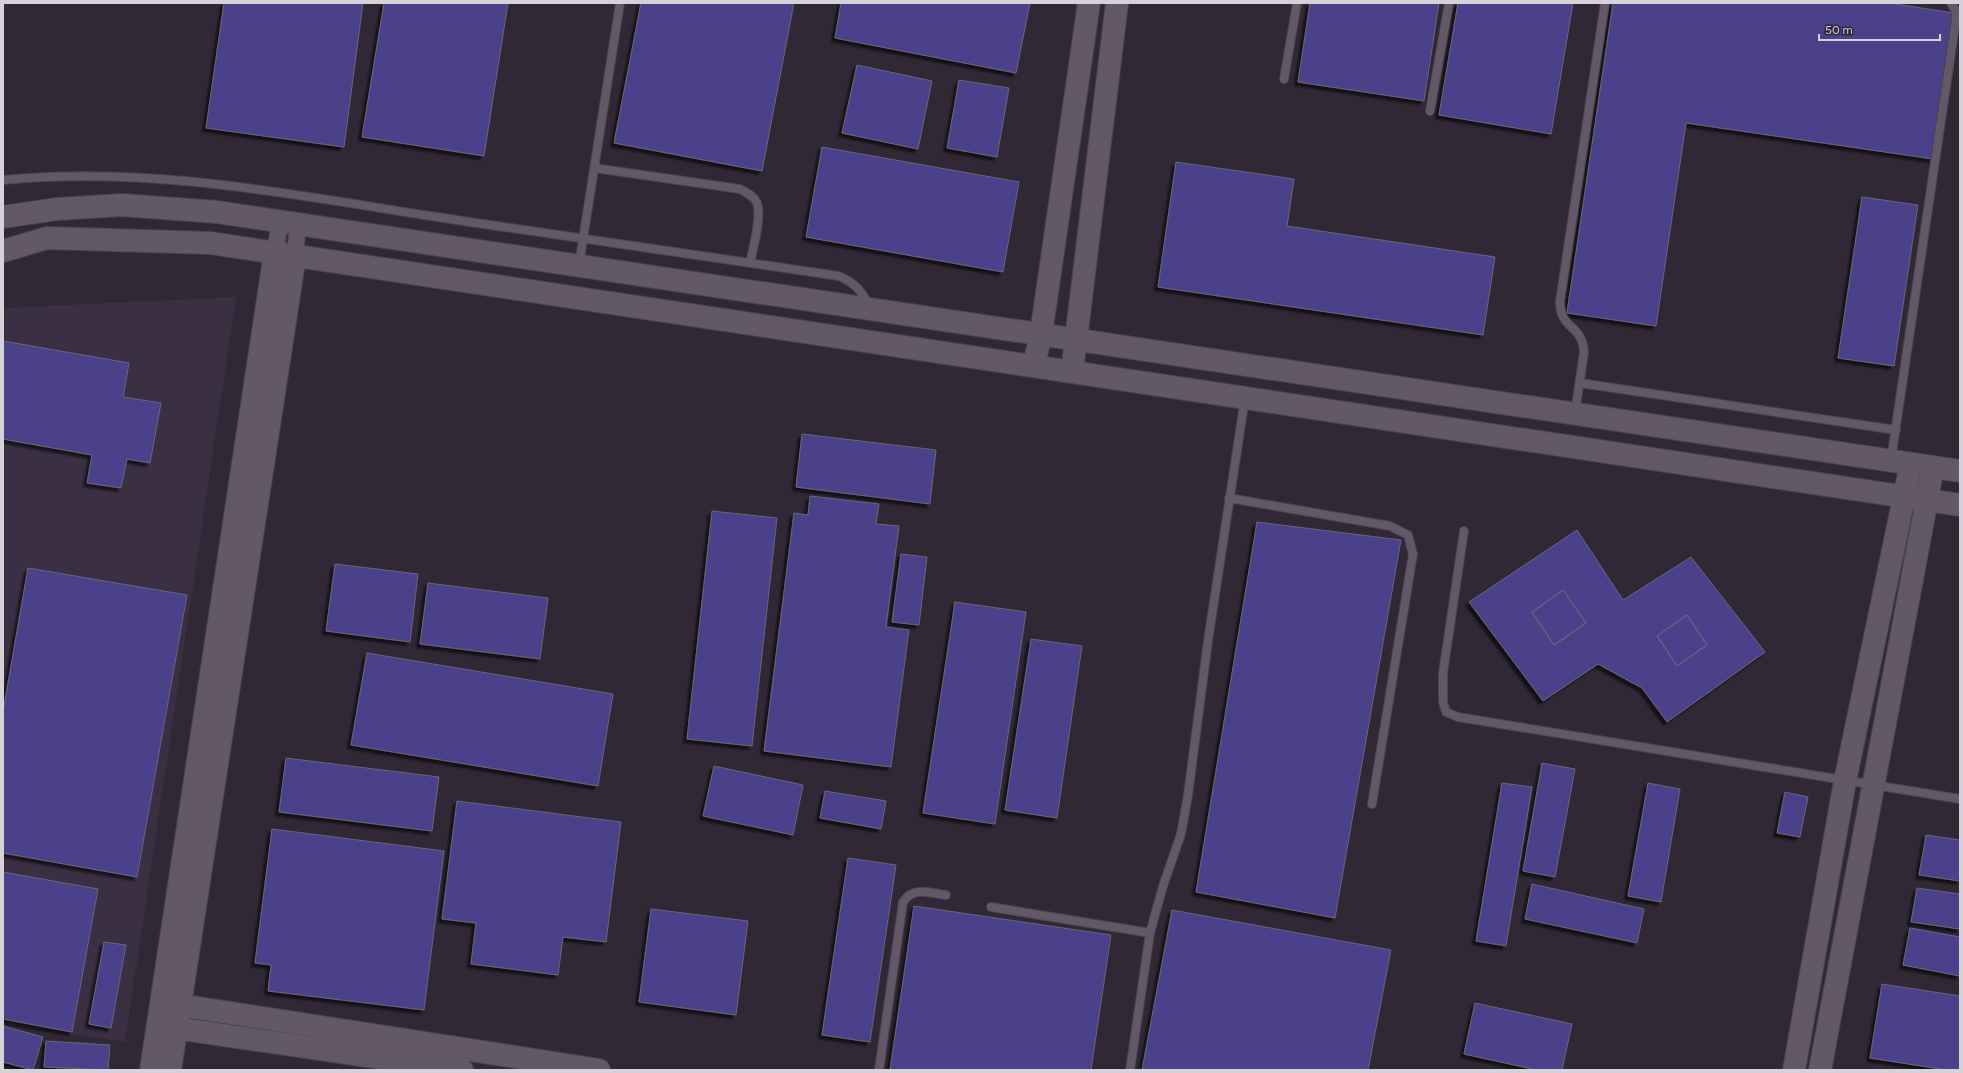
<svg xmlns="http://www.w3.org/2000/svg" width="1963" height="1073" font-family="Figtree,sans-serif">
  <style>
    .built { fill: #3b2f43 }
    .building { fill: #4c408a; stroke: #686779; fill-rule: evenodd; filter: url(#shadow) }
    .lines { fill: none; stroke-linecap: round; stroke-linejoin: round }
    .lane-casing { stroke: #4a434f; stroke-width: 10 }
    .street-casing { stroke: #4a434f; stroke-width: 18 }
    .secondary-casing { stroke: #4a434f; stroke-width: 24 }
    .lane { stroke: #625868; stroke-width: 8 }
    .street { stroke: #625868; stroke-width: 16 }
    .secondary { stroke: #625868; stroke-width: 22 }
  </style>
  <defs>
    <filter id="shadow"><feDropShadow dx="-3.5" dy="3.5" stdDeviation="1" flood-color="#0009"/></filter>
  </defs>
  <rect width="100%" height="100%" fill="#312836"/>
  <path class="built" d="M 236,297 L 125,1042 L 3,1023 L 3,308 Z"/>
  <path class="building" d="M 224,3 L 363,3 L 344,147 L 206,128 Z
    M 384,3 L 508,3 L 484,156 L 362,137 Z
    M 641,3 L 794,3 L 762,171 L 614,143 Z
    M 841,3 L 1030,3 L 1016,73 L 835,38 Z
    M 1310,3 L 1439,3 L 1424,101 L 1298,82 Z
    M 1458,3 L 1573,3 L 1551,134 L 1439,115 Z
    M 1613,3 L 1889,3 L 1954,13 L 1933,159 L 1686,123 L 1656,326 L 1567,313 Z
    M 857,65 L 932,81 L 918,149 L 842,133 Z
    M 959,80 L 1009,88 L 997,157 L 947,148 Z
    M 822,147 L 1019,182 L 1003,272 L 806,237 Z
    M 1176,162 L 1294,179 L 1287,226 L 1495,257 L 1483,335 L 1158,287 Z
    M 1862,197 L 1918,205 L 1894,366 L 1838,358 Z
    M 3,341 L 129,363 L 123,397 L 161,403 L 150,463 L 127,459 L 121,488 L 87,483 L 92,455 L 3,439 Z
    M 802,434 L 936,450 L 930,504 L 796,487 Z
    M 810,496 L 879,504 L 876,524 L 899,526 L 886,627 L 909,630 L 891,767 L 764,751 L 794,513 L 808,515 Z
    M 712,511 L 777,518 L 752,746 L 687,739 Z
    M 1257,522 L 1401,540 L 1335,918 L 1196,892 Z
    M 1577,530 L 1623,600 L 1691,557 L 1765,652 L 1667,722 L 1642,688 L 1598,664 L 1543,701 L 1469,602 ZM 1563,590 L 1586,623 L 1554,645 L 1532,612 ZM 1687,615 L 1707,645 L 1677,666 L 1657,636 Z
    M 901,554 L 927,557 L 919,625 L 892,622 Z
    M 335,564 L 418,574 L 410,642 L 326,631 Z
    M 28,568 L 187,595 L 137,877 L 3,853 L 3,712 Z
    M 428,583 L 548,598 L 540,659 L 420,644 Z
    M 1563,590 L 1586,623 L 1554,645 L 1532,612 Z
    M 955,602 L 1026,612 L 995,824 L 923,813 Z
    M 1687,615 L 1707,645 L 1677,666 L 1657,636 Z
    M 1031,639 L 1082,646 L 1057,818 L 1005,810 Z
    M 367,653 L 613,694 L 598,786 L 351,745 Z
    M 286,758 L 439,777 L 432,831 L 279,812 Z
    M 1542,763 L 1575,769 L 1555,877 L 1523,871 Z
    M 714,766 L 803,785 L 793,835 L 703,816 Z
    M 1502,783 L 1532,787 L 1506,946 L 1476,941 Z
    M 1648,783 L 1680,789 L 1661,902 L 1628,896 Z
    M 825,791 L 886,801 L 881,829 L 820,818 Z
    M 1785,792 L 1808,797 L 1800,837 L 1777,833 Z
    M 457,801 L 621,822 L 606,942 L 563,937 L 558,975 L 471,964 L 476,923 L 442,919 Z
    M 272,829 L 444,851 L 424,1010 L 268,991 L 271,965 L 255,963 Z
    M 1926,835 L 1960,840 L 1960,881 L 1919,875 Z
    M 848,858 L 896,865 L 870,1042 L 822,1035 Z
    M 3,872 L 98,889 L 72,1032 L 3,1019 Z
    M 1532,884 L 1644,909 L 1637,943 L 1525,919 Z
    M 1917,888 L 1960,894 L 1960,929 L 1911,922 Z
    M 914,906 L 1111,935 L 1091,1070 L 890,1070 Z
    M 651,909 L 748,921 L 736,1015 L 639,1002 Z
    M 1172,910 L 1391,950 L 1368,1070 L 1142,1070 Z
    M 1910,928 L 1960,937 L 1960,976 L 1903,965 Z
    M 104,942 L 126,945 L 111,1028 L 89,1024 Z
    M 1882,984 L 1960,996 L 1960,1070 L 1947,1070 L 1870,1058 Z
    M 1475,1003 L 1572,1024 L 1562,1070 L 1537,1070 L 1464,1054 Z
    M 3,1026 L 43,1037 L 33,1070 L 3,1062 Z
    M 46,1041 L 110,1045 L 108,1070 L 44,1067 Z"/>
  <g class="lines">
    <defs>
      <path id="lane" d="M 1284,79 L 1297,3
        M 1430,111 L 1449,3
        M 594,168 L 740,189 C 747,193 754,196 757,203 C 762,217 753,248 750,263
        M 3,180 C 145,166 284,193 424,215 C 562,236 700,256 839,276 C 856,284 861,290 870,307
        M 579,265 L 620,3
        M 1580,383 L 1896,430
        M 1575,413 L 1584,352 C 1582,323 1560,331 1560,301 L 1605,3
        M 1891,460 L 1956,19 L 1956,11 L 1951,3
        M 1229,498 L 1390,526 L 1408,535 L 1413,554 L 1372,804
        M 1464,531 L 1443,673 L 1443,702 L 1446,712 L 1458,717 L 1960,799
        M 991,907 L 1150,933
        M 879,1070 L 903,902 C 914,886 929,893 946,895
        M 1130,1070 L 1150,933 L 1163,886 L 1181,834 L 1188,795 L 1208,641 L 1245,398"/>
      <path id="street" d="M 275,253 L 280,221
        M 295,256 L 298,224"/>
      <path id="secondary" d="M 3,217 L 57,209 L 122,205 L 217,212 L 1960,471
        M 3,251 L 47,238 L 210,243 L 1960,505
        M 1034,365 L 1041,334 L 1089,3
        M 1072,372 L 1117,3
        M 166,1003 L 599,1070
        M 162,1026 L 462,1070
        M 151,1070 L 275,253
        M 170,1070 L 295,256
        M 1794,1070 L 1845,781 L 1911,464
        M 1820,1070 L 1933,467"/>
    </defs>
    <use href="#lane" class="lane-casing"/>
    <use href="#street" class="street-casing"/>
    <use href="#secondary" class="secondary-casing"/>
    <use href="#lane" class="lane"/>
    <use href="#street" class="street"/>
    <use href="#secondary" class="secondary"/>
  </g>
  <rect width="1963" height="1073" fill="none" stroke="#d7d1da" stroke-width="8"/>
  <path d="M1819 34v6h121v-6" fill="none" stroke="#d7d1da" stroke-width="2"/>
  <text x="1825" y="34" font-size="12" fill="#d7d1da" stroke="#312836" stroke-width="3" paint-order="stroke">50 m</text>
</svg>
